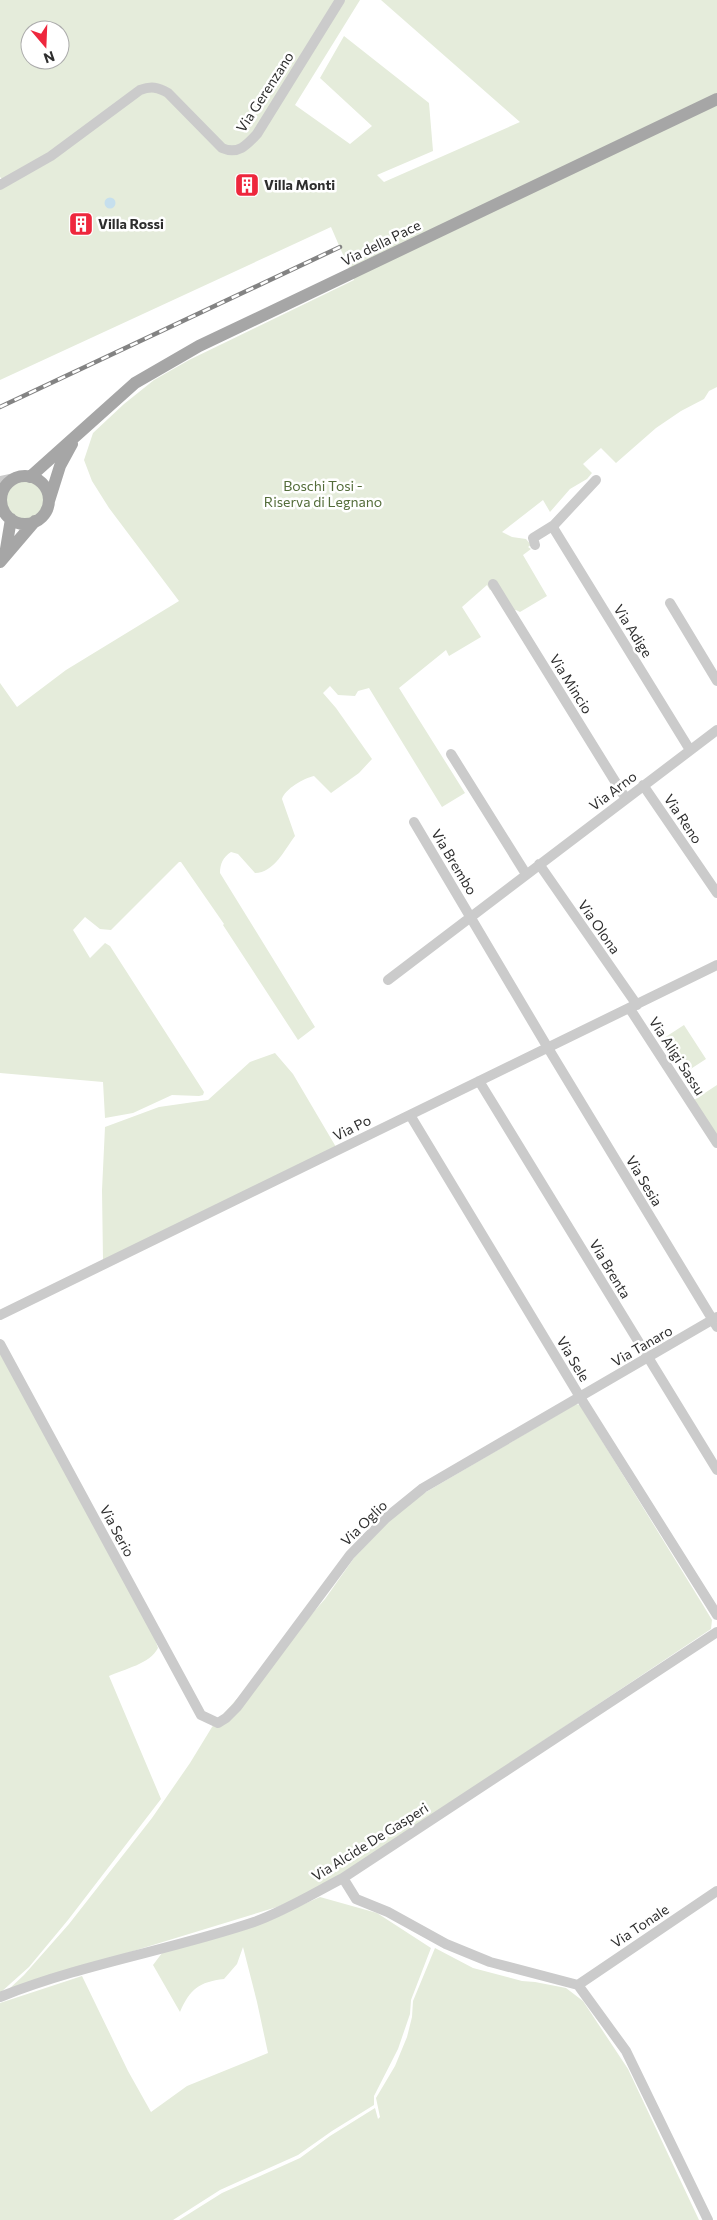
<svg xmlns="http://www.w3.org/2000/svg" width="717" height="2220" font-family="Commissioner,sans-serif">
  <style>
    .green { fill: #e5ecdb; fill-rule: evenodd }
    .water { fill: #c6dfed }
    .lines { fill: none; stroke-linecap: round; stroke-linejoin: round }
    .minor { stroke: #cbcbcb; stroke-width: 10 }
    .major { stroke: #a6a6a6; stroke-width: 12 }
    .rail-casing { stroke: #838383; stroke-width: 4.5 }
    .rail { stroke: #fff; stroke-width: 2.5; stroke-dasharray: 8; stroke-linecap: butt }
    .labels { text-anchor: middle; stroke-width: 5; stroke-linejoin: round; paint-order: stroke }
    .street-label { font-size: 14px; fill: #2e2e2e; stroke: #fff }
    .poi-label { font-size: 14px; font-weight: bold; fill: #2e2e2e; stroke: #fff; text-anchor: start }
    .park-label { font-size: 14px; fill: #536c39; stroke: #fff }
  </style>
  <rect width="100%" height="100%" fill="#fff"/>
  <path class="green" d="M 0,0 L 360,0 L 295,105 L 350,144 L 372,126 L 320,78 L 344,36 L 429,103 L 433,151 L 377,175 L 384,182 L 520,122 L 381,0 L 717,0 L 717,387 L 709,391 L 704,399 L 681,411 L 656,428 L 616,463 L 601,448 L 583,464 L 592,473 L 587,479 L 570,489 L 550,512 L 543,500 L 502,532 L 512,537 L 526,539 L 531,545 L 528,547 L 531,549 L 523,555 L 547,596 L 520,612 L 516,610 L 514,611 L 498,585 L 490,590 L 487,585 L 462,607 L 481,637 L 449,656 L 446,650 L 399,688 L 465,793 L 442,807 L 369,688 L 358,691 L 355,696 L 338,695 L 330,686 L 323,693 L 336,708 L 372,759 L 359,773 L 331,793 L 314,776 C 304,778 285,789 282,799 L 295,836 C 285,849 274,873 255,873 L 238,854 L 231,852 C 223,857 220,864 220,873 L 315,1027 L 298,1040 L 223,925 L 224,924 L 181,862 L 179,862 L 111,930 L 100,929 L 85,917 L 73,930 L 90,958 L 105,943 L 110,946 L 204,1092 L 203,1095 L 199,1096 L 172,1095 L 133,1113 L 105,1118 L 103,1082 L 0,1073 L 0,683 L 17,707 L 66,670 L 179,601 L 109,508 L 92,481 L 84,460 L 93,433 L 124,404 L 154,380 L 189,360 L 354,280 L 331,227 L 0,380 L 0,180 L 2,179 L 0,177 ZM 30,30 L 60,30 L 60,60 L 30,60 Z
    M4 500a20 20 0 1 1 40 0a20 20 0 1 1-40 0Z
    M 684,1025 L 706,1059 L 686,1072 L 664,1038 Z
    M 275,1053 L 293,1074 L 336,1147 L 103,1260 L 102,1190 L 105,1127 L 159,1107 L 208,1100 L 250,1062 Z
    M 717,1085 L 717,1135 L 694,1100 Z
    M 0,1349 L 152,1631 L 158,1648 C 150,1664 124,1669 109,1676 L 161,1799 L 68,1920 L 29,1967 L 0,1993 Z
    M 576,1404 L 580,1405 L 703,1605 L 712,1620 L 711,1629 L 349,1870 L 297,1899 L 277,1907 L 9,1989 L 24,1975 L 69,1924 L 152,1818 L 190,1763 L 212,1727 L 325,1599 L 354,1558 L 404,1505 Z
    M 320,1897 L 377,1913 L 431,1948 L 411,2000 L 410,2014 L 398,2049 L 374,2096 L 374,2105 L 332,2131 L 298,2155 L 220,2190 L 173,2220 L 0,2220 L 0,2003 L 82,1976 L 128,2071 L 151,2112 L 187,2086 L 268,2053 L 257,2002 L 243,1947 L 237,1964 L 224,1979 C 199,1982 190,1989 180,2012 L 153,1965 L 162,1953 L 270,1919 Z
    M 435,1948 L 473,1968 L 522,1981 L 535,1982 L 566,1988 L 583,2001 L 628,2069 L 699,2220 L 179,2220 L 222,2193 L 300,2158 L 330,2136 L 375,2108 L 378,2119 L 380,2117 L 376,2098 L 395,2066 L 407,2037 L 412,2017 L 413,2001 Z"/>
  <path class="water" d="M104.5 203a5.5 5.5 0 1 1 11 0a5.5 5.5 0 1 1-11 0Z"/>
  <g class="lines">
    <path class="minor" d="M 0,185 L 51,156 L 140,90 C 151,86 158,87 168,93 L 222,148 C 238,155 247,145 257,134 L 340,0
      M 0,481 L 15,478
      M 0,506 L 2,507
      M 554,525 L 554,529 L 690,750
      M 535,545 L 533,538 L 554,525 L 596,480
      M 493,584 L 626,799
      M 670,603 L 717,681
      M 451,754 L 526,874
      M 643,785 L 717,893
      M 414,822 L 548,1048 L 717,1327
      M 539,864 L 637,1005
      M 388,980 L 717,730
      M 630,1009 L 717,1143
      M 479,1081 L 717,1470
      M 410,1115 L 580,1397 L 717,1615
      M 0,1315 L 717,965
      M 0,1344 L 201,1715 L 218,1723 L 226,1718 L 237,1707 L 350,1555 L 386,1518 L 423,1488 L 717,1317
      M 343,1878 L 356,1899 L 388,1912 L 446,1944 L 490,1962 L 578,1985 L 626,2051 L 708,2220
      M 578,1985 L 717,1891
      M 0,1997 C 82,1964 171,1950 254,1922 C 285,1911 314,1893 343,1878 L 717,1632"/>
    <path class="major" d="M1 500a24 24 0 1 1 48 0a24 24 0 1 1-48 0Z
      M 30,477 L 135,383 L 199,346 L 717,99
      M 49,501 L 60,466 L 72,444
      M 5,555 L 11,519
      M 0,562 L 35,521"/>
    <defs>
      <path id="rail" d="M 0,407 L 340,247"/>
    </defs>
    <use href="#rail" class="rail-casing"/>
    <use href="#rail" class="rail"/>
  </g>
  <defs>
    <symbol id="building-square" viewBox="-11 -11 22 22"><rect x="-9" y="-9" width="18" height="18" rx="4" fill="#ee273d" stroke="#fff"/><path d="M-4-6H4V6H1V3H-1V6H-4ZM-2.5-4.3h1.7v1.8h-1.7ZM.8-4.3h1.7v1.8H.8ZM-2.5-1h1.7V.8h-1.7ZM.8-1h1.7V.8H.8Z" fill="#fff"/></symbol>
  </defs>
  <g fill-rule="evenodd">
    <use href="#building-square" x="233" y="171" width="28" height="28"/>
    <use href="#building-square" x="67" y="210" width="28" height="28"/>
  </g>
  <g class="labels">
    <g class="street-label">
      <text transform="translate(265 92) rotate(-57)" y="5">Via Gerenzano</text>
      <text transform="translate(381 243) rotate(-26)" y="5">Via della Pace</text>
      <text transform="translate(633 631) rotate(58)" y="5">Via Adige</text>
      <text transform="translate(571 684) rotate(58)" y="5">Via Mincio</text>
      <text transform="translate(613 791) rotate(-37)" y="5">Via Arno</text>
      <text transform="translate(683 819) rotate(56)" y="5">Via Reno</text>
      <text transform="translate(454 862) rotate(59)" y="5">Via Brembo</text>
      <text transform="translate(599 927) rotate(55)" y="5">Via Olona</text>
      <text transform="translate(677 1056) rotate(57)" y="5">Via Aligi Sassu</text>
      <text transform="translate(352 1128) rotate(-26)" y="5">Via Po</text>
      <text transform="translate(644 1181) rotate(59)" y="5">Via Sesia</text>
      <text transform="translate(610 1269) rotate(59)" y="5">Via Brenta</text>
      <text transform="translate(642 1346) rotate(-30)" y="5">Via Tanaro</text>
      <text transform="translate(573 1359) rotate(59)" y="5">Via Sele</text>
      <text transform="translate(364 1523) rotate(-44)" y="5">Via Oglio</text>
      <text transform="translate(117 1531) rotate(62)" y="5">Via Serio</text>
      <text transform="translate(370 1842) rotate(-32)" y="5">Via Alcide De Gasperi</text>
      <text transform="translate(640 1926) rotate(-34)" y="5">Via Tonale</text>
    </g>
    <g class="poi-label">
      <text x="264" y="190">Villa Monti</text>
      <text x="98" y="229">Villa Rossi</text>
    </g>
    <g class="park-label">
      <text x="323" y="491">Boschi Tosi -<tspan x="323" dy="16">Riserva di Legnano</tspan></text>
    </g>
  </g>
  <g transform="translate(45 45) rotate(161)"><circle r="24" fill="#ffffff" stroke="#ababab"/>
  <path d="M0-4L9 19L0 12L-9 19Z" fill="#ee273d"/>
  <text y="-8" font-size="14" font-weight="bold" text-anchor="middle" fill="#2e2e2e">N</text>
  </g>
</svg>
